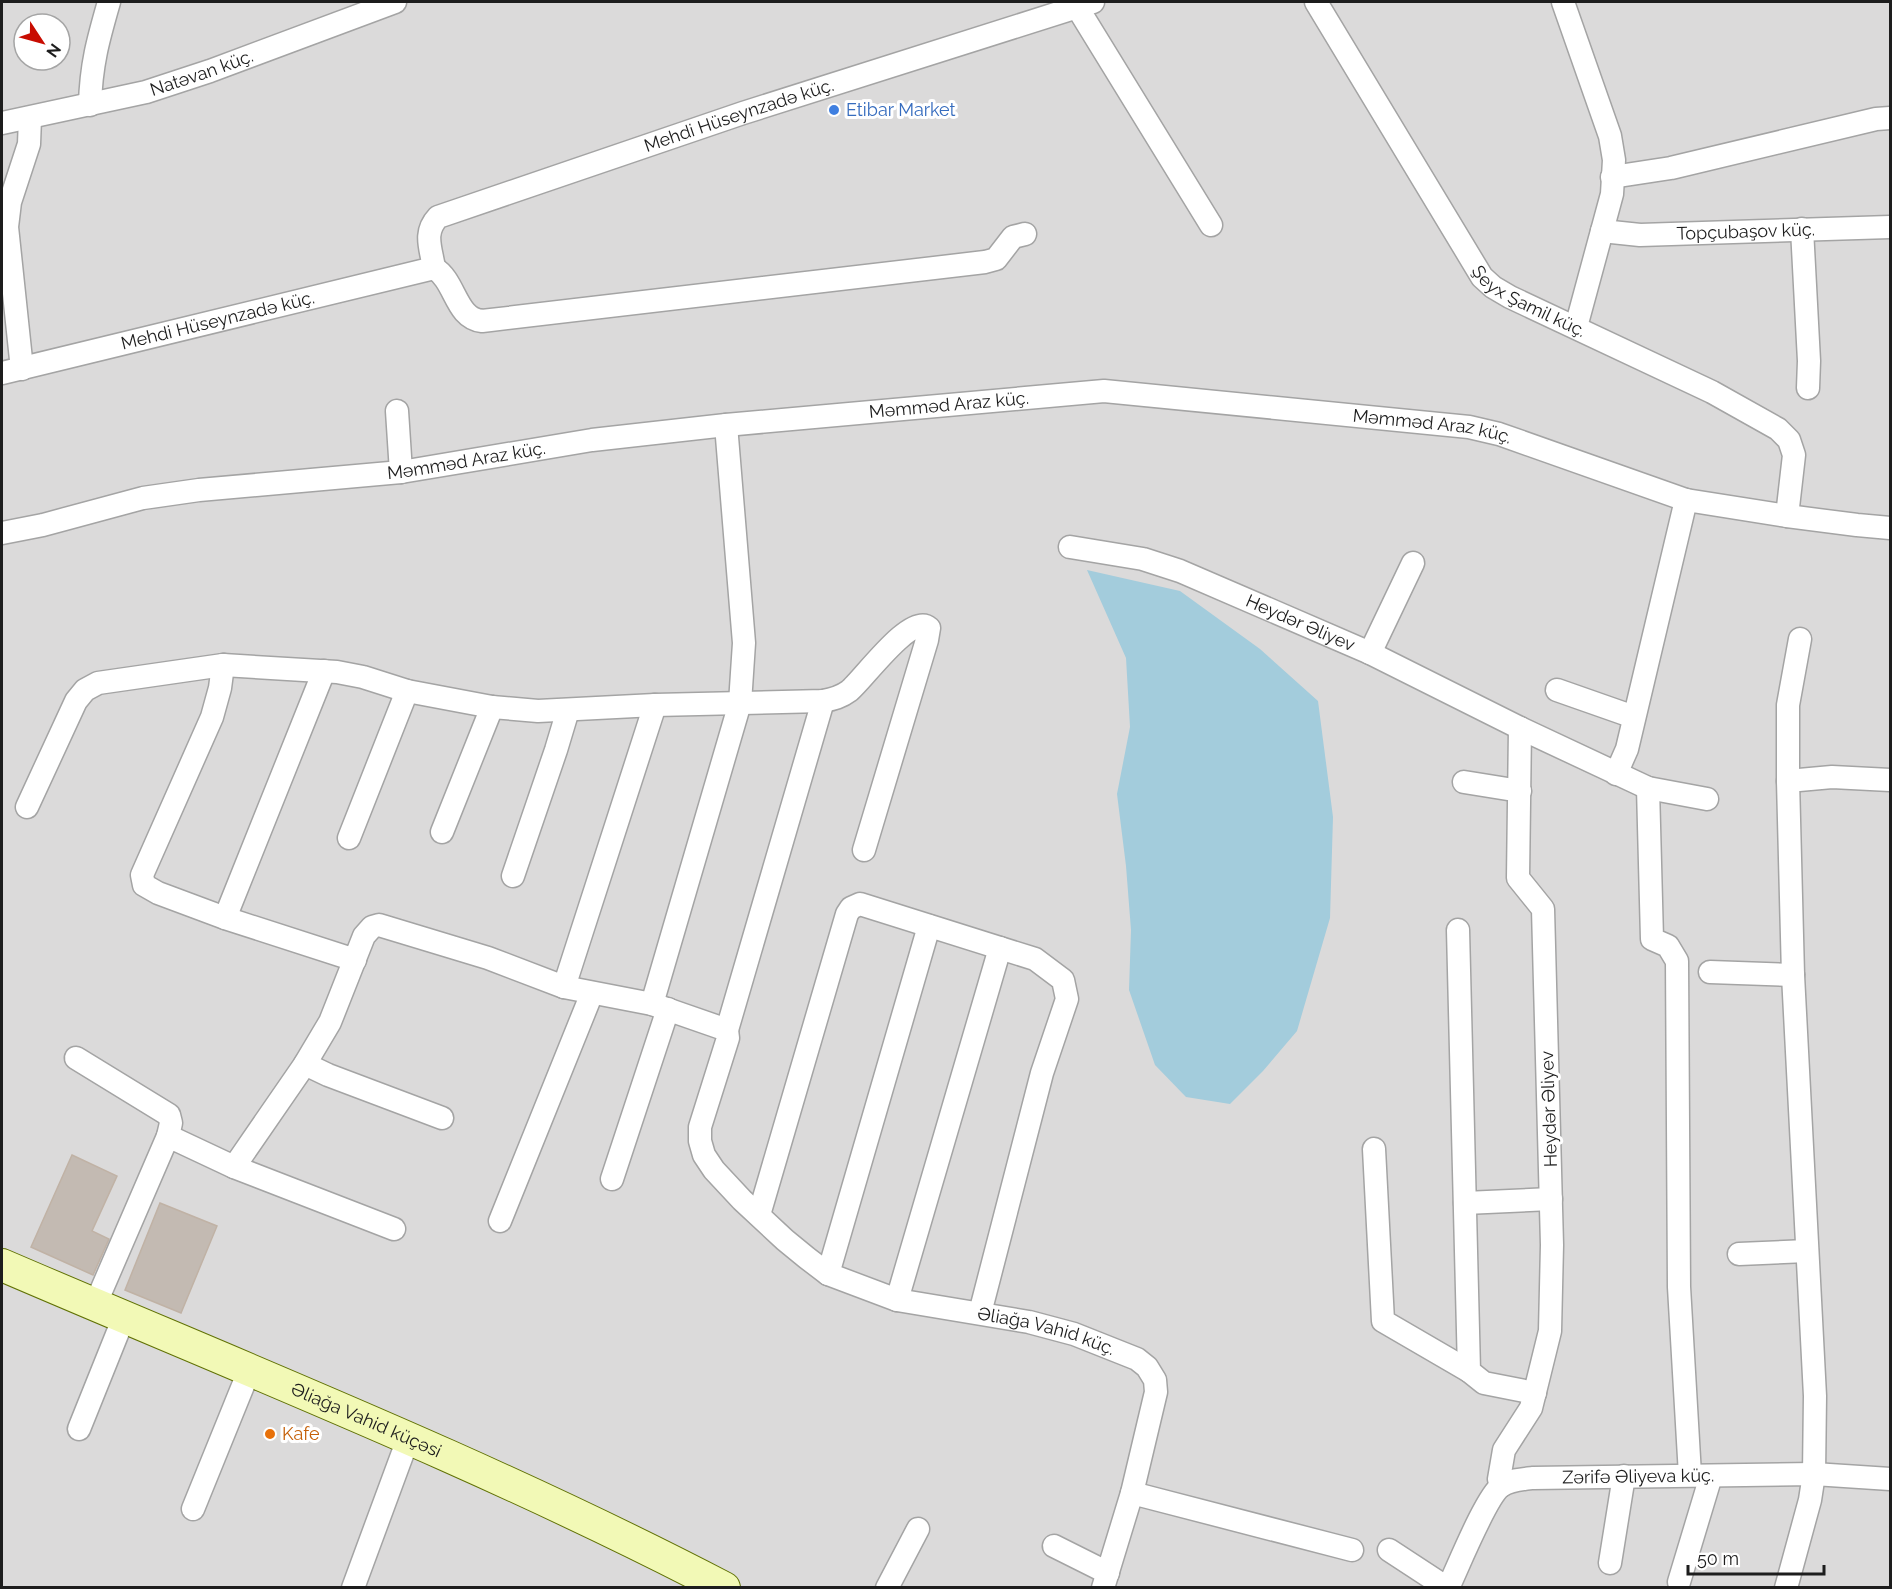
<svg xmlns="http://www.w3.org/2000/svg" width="1892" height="1589" font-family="Raleway,sans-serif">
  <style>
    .residential { fill: #dbdada; fill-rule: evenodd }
    .water { fill: #a3ccdc }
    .building { fill: #c3bab2; stroke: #c0b2a5; stroke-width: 1.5 }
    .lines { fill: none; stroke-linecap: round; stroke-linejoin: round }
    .street-casing { stroke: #a4a4a4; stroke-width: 25 }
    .secondary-casing { stroke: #617205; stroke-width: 34 }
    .street { stroke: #fff; stroke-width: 22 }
    .secondary { stroke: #f2f9b6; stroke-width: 32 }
    .shop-dot { fill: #3f7fe0; stroke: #fff; stroke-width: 2 }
    .food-dot { fill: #e8710a; stroke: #fff; stroke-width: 2 }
    .labels { text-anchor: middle; stroke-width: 6; stroke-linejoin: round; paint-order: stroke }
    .street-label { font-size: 18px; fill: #1d1d1d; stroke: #fff }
    .shop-label { font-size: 18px; fill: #366cbe; stroke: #fff; text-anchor: start }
    .food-label { font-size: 18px; fill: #c56008; stroke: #fff; text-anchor: start }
  </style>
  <rect width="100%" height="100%" fill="#eeebe2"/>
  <path class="residential" d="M 2,2 L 1890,2 L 1890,1587 L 2,1587 ZM 24,24 L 60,24 L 60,60 L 24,60 Z"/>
  <path class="water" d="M 1087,570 L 1180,591 L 1260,649 L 1318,701 L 1333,817 L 1330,918 L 1297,1031 L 1263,1071 L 1230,1104 L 1186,1097 L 1155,1065 L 1129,990 L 1131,930 L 1126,866 L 1117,794 L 1130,727 L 1126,658 Z"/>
  <path class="building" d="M 72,1155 L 117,1176 L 92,1231 L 109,1239 L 93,1275 L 31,1247 Z
    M 160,1203 L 217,1226 L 181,1313 L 125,1290 Z"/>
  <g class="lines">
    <defs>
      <g id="street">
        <path id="s1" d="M 1316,2 L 1482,277 L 1493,287 L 1510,297 L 1712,392 L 1778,429 L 1789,440 L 1794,455 L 1787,516"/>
        <path d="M 1563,2 L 1610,136 L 1614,160 L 1612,194 L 1576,327"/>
        <path d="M 1077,7 L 1211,225"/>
        <path d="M 90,105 C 91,65 98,40 109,2"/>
        <path id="s2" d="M 2,123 L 146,92 L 210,71 L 395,2"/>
        <path d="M 1612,177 L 1671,168 L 1876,119 L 1890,118"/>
        <path d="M 1802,229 L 1809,361 L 1808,388"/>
        <path id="s3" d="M 1602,231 L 1640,235 L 1890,227"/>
        <path d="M 434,268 C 456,281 455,318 482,321 L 985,262 L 996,259 L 1013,237 L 1025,234"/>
        <path d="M 22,369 L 7,227 L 10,202 L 29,144 L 30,118"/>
        <path id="s4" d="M 2,373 L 434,268 C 431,248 423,233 438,217 L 743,113 L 1093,2"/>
        <path d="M 397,411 L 401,472"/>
        <path id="s5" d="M 2,533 L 43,525 L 143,498 L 199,490 L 401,472 L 592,440 L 726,425 L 1104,391 L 1469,427 L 1499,434 L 1686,500 L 1787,516 L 1857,525 L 1890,528"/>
        <path id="s6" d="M 1070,547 L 1143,559 L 1180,571 L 1370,653 L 1520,728 L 1648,788 L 1707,799"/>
        <path d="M 1370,653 L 1413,563"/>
        <path d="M 223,665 L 220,688 L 212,717 L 142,875 L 144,885 L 158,893 L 225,918 L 355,960"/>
        <path d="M 1557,690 L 1634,717"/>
        <path d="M 1616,774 L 1627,749 L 1686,500"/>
        <path d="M 1788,781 L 1832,777 L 1890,780"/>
        <path d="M 1464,782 L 1520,791"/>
        <path d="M 1648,788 L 1652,939 L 1668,946 L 1677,961 L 1679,1287 L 1690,1475"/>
        <path d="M 27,807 L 76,701 L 85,690 L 98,683 L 223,665 L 337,672 L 363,677 L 407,691 L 492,707 L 538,711 L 655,705 L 823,701 C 834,699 841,697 849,691 C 863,680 911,612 929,628 L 927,640 L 864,850"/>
        <path d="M 442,832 L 492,707"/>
        <path d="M 349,838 L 407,691"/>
        <path d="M 513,876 L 556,750 L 568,710"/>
        <path d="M 225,918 L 324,671"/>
        <path d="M 1458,930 L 1469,1371 L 1484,1383 L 1535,1393"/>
        <path d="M 1710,972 L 1793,975"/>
        <path d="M 564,987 L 655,705"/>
        <path d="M 652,1004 L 740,703 L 744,643 L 726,425"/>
        <path d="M 727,1030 L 823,701"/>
        <path d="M 76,1058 L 169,1115 L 171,1123 L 168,1136"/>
        <path d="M 305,1064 L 328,1075 L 442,1118"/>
        <path d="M 1374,1149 L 1383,1321 L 1469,1371"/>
        <path d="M 234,1167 L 394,1229"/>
        <path d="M 612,1179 L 668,1009"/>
        <path d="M 1465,1203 L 1551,1199"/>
        <path d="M 759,1215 L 847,914 L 851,908 L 860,904 L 1035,959 L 1063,980 L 1067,999 L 1042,1073 L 980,1313"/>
        <path d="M 500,1221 L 592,993"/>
        <path d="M 1739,1254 L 1807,1251"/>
        <path d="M 828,1274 L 929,926"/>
        <path d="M 897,1300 L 1000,948"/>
        <path id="s7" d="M 95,1305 L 168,1136 L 234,1167 L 305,1064 L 330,1022 L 364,936 L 372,927 L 379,925 L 488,958 L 564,987 L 652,1004 L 727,1030 L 728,1038 L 700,1127 L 700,1141 L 704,1155 L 714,1170 L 742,1200 L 785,1240 L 807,1258 L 828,1274 L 897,1300 L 1029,1322 L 1074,1334 L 1137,1359 L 1147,1367 L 1155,1380 L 1156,1392 L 1132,1493 L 1103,1588"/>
        <path d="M 79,1429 L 124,1317"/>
        <path d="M 1501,1486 L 1499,1479 L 1504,1450 L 1531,1408 L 1550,1331 L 1552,1245 L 1543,909 L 1518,878 L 1520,728"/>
        <path d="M 1132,1493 L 1352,1550"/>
        <path d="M 193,1509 L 249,1371"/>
        <path d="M 1054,1546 L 1108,1573"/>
        <path d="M 1389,1550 L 1447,1588"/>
        <path d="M 1610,1563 L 1624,1476"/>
        <path d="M 1679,1582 L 1711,1476"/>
        <path d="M 353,1588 L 408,1439"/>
        <path d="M 887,1588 L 918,1529"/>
        <path id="s8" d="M 1448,1588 C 1458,1567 1486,1497 1501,1486 C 1510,1480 1523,1479 1533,1478 L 1814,1474 L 1890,1479"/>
        <path d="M 1786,1588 L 1810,1500 L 1814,1474 L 1815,1396 L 1793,975 L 1788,781 L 1788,705 L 1800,639"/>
      </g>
      <g id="secondary">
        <path id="s9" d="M 2,1265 C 244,1369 490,1466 724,1588"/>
      </g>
    </defs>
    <use href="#street" class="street-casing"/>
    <use href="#secondary" class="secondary-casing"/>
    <use href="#street" class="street"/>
    <use href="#secondary" class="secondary"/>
  </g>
  <circle class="shop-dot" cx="834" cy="110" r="6"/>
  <circle class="food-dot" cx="270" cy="1434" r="6"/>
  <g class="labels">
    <g class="street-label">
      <text dy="6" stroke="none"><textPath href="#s2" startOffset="206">Natəvan küç.</textPath></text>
      <text dy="6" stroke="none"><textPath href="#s4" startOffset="816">Mehdi Hüseynzadə küç.</textPath></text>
      <text dy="6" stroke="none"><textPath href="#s3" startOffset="144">Topçubaşov küç.</textPath></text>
      <text dy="6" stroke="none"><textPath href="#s1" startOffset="374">Şeyx Şamil küç.</textPath></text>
      <text dy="6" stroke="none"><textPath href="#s4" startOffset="222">Mehdi Hüseynzadə küç.</textPath></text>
      <text dy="6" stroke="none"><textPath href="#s5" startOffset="957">Məmməd Araz küç.</textPath></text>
      <text dy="6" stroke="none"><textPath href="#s5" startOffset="1443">Məmməd Araz küç.</textPath></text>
      <text dy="6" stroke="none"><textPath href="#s5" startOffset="471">Məmməd Araz küç.</textPath></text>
      <text dy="6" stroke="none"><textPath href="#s6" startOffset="244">Heydər Əliyev</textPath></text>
      <text transform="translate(1549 1109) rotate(-92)" y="6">Heydər Əliyev</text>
      <text dy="6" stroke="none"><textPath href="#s7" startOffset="1436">Əliağa Vahid küç.</textPath></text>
      <text dy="6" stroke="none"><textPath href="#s9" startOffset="396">Əliağa Vahid küçəsi</textPath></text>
      <text dy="6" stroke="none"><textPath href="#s8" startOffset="254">Zərifə Əliyeva küç.</textPath></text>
    </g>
    <g class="shop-label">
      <text x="846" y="116">Etibar Market</text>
    </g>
    <g class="food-label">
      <text x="282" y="1440">Kafe</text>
    </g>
  </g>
  <rect width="1892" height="1589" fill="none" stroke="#1d1d1d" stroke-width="6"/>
  <g transform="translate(42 42) rotate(126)"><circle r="28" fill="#ffffff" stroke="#a5a5a5" stroke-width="1.5"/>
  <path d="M0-4.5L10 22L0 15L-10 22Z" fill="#c80c01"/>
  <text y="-9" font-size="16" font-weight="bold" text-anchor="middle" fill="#1d1d1d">N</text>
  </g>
  <path d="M1688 1565v9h136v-9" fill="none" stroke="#1d1d1d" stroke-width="3"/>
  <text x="1697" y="1565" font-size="18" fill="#1d1d1d" stroke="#ffffff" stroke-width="4.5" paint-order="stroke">50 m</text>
</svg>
